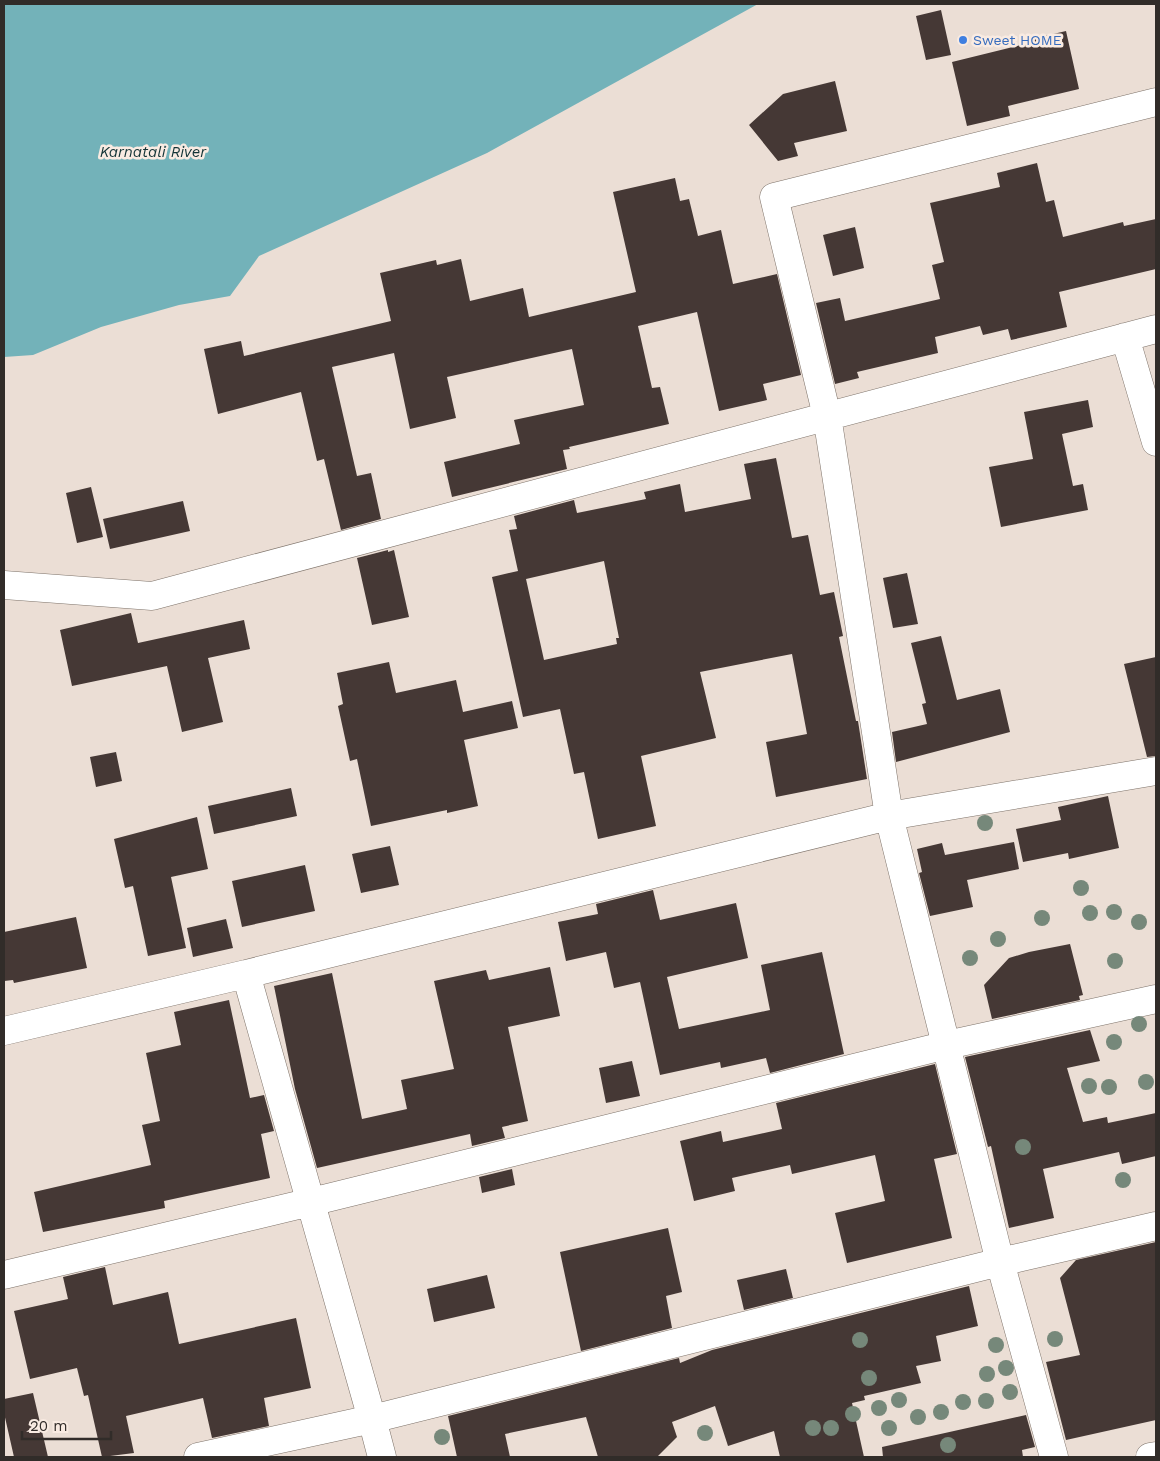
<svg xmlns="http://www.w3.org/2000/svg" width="1160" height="1461" font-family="'Work Sans',sans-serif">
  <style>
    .water { fill: #73b2b9 }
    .building { fill: #453835; fill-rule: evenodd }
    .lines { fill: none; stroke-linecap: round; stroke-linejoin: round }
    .street-casing { stroke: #7e736a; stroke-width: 29 }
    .street { stroke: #fff; stroke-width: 28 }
    .tree { fill: #76887a }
    .shop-dot { fill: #3f7fe0; stroke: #f9ebe2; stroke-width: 2 }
    .labels { text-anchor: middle; stroke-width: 5; stroke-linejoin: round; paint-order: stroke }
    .shop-label { font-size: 14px; fill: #366cbe; stroke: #f9ebe2; text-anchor: start }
    .water-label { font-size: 15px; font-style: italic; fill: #123336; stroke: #f9ebe2 }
  </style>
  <rect width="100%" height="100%" fill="#ebded5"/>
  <path class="water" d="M 4,4 L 758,4 L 487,153 L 259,256 L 230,296 L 179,305 L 101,327 L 33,355 L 4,357 Z"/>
  <path class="building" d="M 941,10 L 951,55 L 926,60 L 916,16 Z
    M 1066,31 L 1079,89 L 1008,106 L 1010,116 L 967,126 L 952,62 L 1029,43 L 1028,40 Z
    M 835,81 L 847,131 L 794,143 L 798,156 L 778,161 L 749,125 L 783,94 Z
    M 1037,163 L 1046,202 L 1054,200 L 1063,237 L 1123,222 L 1124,226 L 1156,219 L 1156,269 L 1059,292 L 1067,327 L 1011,340 L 1008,329 L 983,335 L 980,326 L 935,337 L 938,353 L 857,372 L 859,378 L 835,384 L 816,303 L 840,298 L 845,321 L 940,299 L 932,265 L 944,262 L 930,203 L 1000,187 L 997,173 Z
    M 675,178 L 680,201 L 689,199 L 698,236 L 721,230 L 733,284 L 777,274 L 801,375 L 763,384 L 767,400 L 719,411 L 697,312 L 638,326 L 652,388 L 660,387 L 669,424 L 569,447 L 570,449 L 563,450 L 567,469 L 452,497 L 444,462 L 520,444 L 514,420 L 584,405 L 572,349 L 447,377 L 456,418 L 410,429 L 394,353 L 332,367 L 357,476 L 371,473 L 381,519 L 341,530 L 324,459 L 317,461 L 301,392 L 218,414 L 204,349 L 241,341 L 244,356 L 391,321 L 380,273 L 436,260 L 437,265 L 461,259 L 470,301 L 523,288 L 529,317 L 636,292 L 613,192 Z
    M 855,227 L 864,268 L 833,276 L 823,235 Z
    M 1088,400 L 1093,427 L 1062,434 L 1073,486 L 1083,484 L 1088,510 L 1001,527 L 989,467 L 1033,459 L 1024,412 Z
    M 776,458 L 792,538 L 808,535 L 820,595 L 834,592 L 843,636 L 839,637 L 856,721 L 858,721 L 867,779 L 776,797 L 766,742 L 807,734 L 792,654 L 700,672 L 716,738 L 641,756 L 656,826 L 598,839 L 584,772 L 574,774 L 560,709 L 523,717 L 492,577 L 518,571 L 509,530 L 517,529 L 514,516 L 574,500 L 577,513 L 646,499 L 644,492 L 680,484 L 685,512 L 751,499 L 744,464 ZM 604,561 L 619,638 L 616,638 L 617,644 L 544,660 L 526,579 Z
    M 91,487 L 103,537 L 77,543 L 66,493 Z
    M 183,501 L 190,531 L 110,549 L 103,519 Z
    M 388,550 L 388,552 L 394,550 L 409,617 L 372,625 L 357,558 Z
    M 907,573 L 918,624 L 893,628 L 883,578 Z
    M 131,613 L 138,643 L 244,620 L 250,649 L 208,658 L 223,722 L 182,732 L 167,666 L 72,686 L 60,630 Z
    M 941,636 L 957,700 L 1000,689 L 1010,732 L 896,762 L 892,732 L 927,724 L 922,704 L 926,703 L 911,643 Z
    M 1156,657 L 1156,756 L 1147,757 L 1124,664 Z
    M 389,662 L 396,693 L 456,680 L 463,712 L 512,701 L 518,728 L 464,740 L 478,806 L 447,813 L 447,810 L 371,826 L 357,759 L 350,761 L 338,706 L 343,704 L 337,673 Z
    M 116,752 L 122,781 L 96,787 L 90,757 Z
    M 291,788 L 297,816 L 214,834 L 208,806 Z
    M 1108,796 L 1119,848 L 1069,859 L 1068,853 L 1023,862 L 1016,829 L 1061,820 L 1058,807 Z
    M 197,817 L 208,869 L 171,877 L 186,948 L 148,956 L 133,886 L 125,888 L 114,839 Z
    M 1014,842 L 1019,869 L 967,880 L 973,907 L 930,916 L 919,873 L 922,872 L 917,849 L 942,843 L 945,855 Z
    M 390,846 L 399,885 L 361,893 L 352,854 Z
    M 305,865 L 315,911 L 242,927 L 232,881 Z
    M 653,890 L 660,920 L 736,903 L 748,958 L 667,977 L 679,1029 L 770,1010 L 761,965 L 822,952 L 844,1054 L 770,1073 L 766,1058 L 721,1068 L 720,1062 L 660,1075 L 640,982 L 614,988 L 606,952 L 566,961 L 558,922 L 598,914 L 596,904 Z
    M 76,917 L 87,968 L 14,983 L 13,980 L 4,981 L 4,932 Z
    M 226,919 L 233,948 L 193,957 L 187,928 Z
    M 1070,944 L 1083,995 L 1079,996 L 1080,1000 L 992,1019 L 984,985 L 1009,958 L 1029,952 Z
    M 550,967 L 560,1016 L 508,1027 L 528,1121 L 502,1127 L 505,1138 L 472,1146 L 470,1134 L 317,1168 L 295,1089 L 274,986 L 332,973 L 362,1119 L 407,1109 L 401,1080 L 454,1069 L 434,981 L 486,970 L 489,980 Z
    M 229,1000 L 250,1098 L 264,1095 L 274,1131 L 261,1134 L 270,1178 L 164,1201 L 165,1208 L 43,1232 L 34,1192 L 151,1165 L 142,1125 L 160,1121 L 146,1053 L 181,1045 L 174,1012 Z
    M 1090,1030 L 1100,1061 L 1067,1068 L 1083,1122 L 1107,1117 L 1108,1123 L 1156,1113 L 1156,1156 L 1122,1164 L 1119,1152 L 1043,1169 L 1054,1218 L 1009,1228 L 991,1146 L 988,1147 L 965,1057 Z
    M 632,1061 L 640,1096 L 606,1103 L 599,1068 Z
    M 935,1064 L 957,1154 L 934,1159 L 952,1238 L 847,1263 L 835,1213 L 885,1201 L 875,1155 L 792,1174 L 790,1165 L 732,1178 L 735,1191 L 694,1201 L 680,1141 L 721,1131 L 723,1142 L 782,1129 L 776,1103 Z
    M 512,1169 L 515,1185 L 482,1193 L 479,1177 Z
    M 668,1228 L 682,1292 L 666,1296 L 672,1328 L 581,1351 L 560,1252 Z
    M 1156,1242 L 1156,1420 L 1066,1440 L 1046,1362 L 1080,1355 L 1060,1278 L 1076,1260 Z
    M 105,1267 L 113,1305 L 168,1292 L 179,1344 L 296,1318 L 311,1388 L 264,1398 L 269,1426 L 212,1438 L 203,1398 L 126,1416 L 134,1453 L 102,1457 L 88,1395 L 84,1396 L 77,1368 L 30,1379 L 14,1311 L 68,1299 L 63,1277 Z
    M 786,1269 L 793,1298 L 744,1310 L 737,1280 Z
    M 487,1275 L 495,1308 L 434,1322 L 427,1289 Z
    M 969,1286 L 978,1326 L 936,1336 L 941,1361 L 916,1366 L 921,1383 L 864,1396 L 865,1400 L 852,1403 L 864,1457 L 780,1457 L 774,1431 L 728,1446 L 715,1406 L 672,1422 L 677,1437 L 657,1457 L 598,1457 L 586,1417 L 505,1434 L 510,1457 L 457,1457 L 448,1416 L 679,1358 L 680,1363 L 712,1350 Z
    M 33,1393 L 48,1457 L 14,1457 L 4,1413 L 4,1399 Z
    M 1026,1415 L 1035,1447 L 1022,1450 L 1023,1457 L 883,1457 L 882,1447 Z"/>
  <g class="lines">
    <defs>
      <path id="street" d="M 1125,337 L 1156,442
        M 4,585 L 152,596 L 1156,329
        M 1156,771 L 889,816 L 246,974 L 372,1419 L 1000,1262 L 1156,1226
        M 4,1031 L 246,974
        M 4,1275 L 311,1202 L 947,1045 L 1156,999
        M 198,1457 L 372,1419 L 382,1457
        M 1054,1457 L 1000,1262 L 889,816 L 827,416 L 774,197 L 1156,102
        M 1150,1457 L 1156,1456"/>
    </defs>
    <use href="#street" class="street-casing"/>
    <use href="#street" class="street"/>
  </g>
  <g class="tree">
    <circle cx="985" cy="823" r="8"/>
    <circle cx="1081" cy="888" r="8"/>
    <circle cx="1114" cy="912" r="8"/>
    <circle cx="1090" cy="913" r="8"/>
    <circle cx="1042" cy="918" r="8"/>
    <circle cx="1139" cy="922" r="8"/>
    <circle cx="998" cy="939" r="8"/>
    <circle cx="970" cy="958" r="8"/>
    <circle cx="1115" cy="961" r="8"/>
    <circle cx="1139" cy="1024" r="8"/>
    <circle cx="1114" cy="1042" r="8"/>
    <circle cx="1146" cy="1082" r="8"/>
    <circle cx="1089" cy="1086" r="8"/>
    <circle cx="1109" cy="1087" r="8"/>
    <circle cx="1023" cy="1147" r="8"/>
    <circle cx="1123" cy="1180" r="8"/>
    <circle cx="1055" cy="1339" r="8"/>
    <circle cx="860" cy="1340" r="8"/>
    <circle cx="996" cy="1345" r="8"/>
    <circle cx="1006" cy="1368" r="8"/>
    <circle cx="987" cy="1374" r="8"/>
    <circle cx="869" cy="1378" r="8"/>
    <circle cx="1010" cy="1392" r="8"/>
    <circle cx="899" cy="1400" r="8"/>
    <circle cx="986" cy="1401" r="8"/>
    <circle cx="963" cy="1402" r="8"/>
    <circle cx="879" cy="1408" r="8"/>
    <circle cx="941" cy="1412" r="8"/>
    <circle cx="853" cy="1414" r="8"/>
    <circle cx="918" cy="1417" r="8"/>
    <circle cx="813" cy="1428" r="8"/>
    <circle cx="831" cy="1428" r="8"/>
    <circle cx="889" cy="1428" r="8"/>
    <circle cx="705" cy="1433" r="8"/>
    <circle cx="442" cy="1437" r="8"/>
    <circle cx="948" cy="1445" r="8"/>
  </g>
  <circle class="shop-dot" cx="963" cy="40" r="5"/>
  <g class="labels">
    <g class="shop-label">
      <text x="973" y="45">Sweet HOME</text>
    </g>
    <g class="water-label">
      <text x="153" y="157">Karnatali River</text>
    </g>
  </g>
  <rect width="1160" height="1461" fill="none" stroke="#312c29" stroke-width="10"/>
  <path d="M22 1431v8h89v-8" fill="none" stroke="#312c29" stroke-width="2.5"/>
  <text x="30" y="1431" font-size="15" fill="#312c29" stroke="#f9ebe2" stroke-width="4" paint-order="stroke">20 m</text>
</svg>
